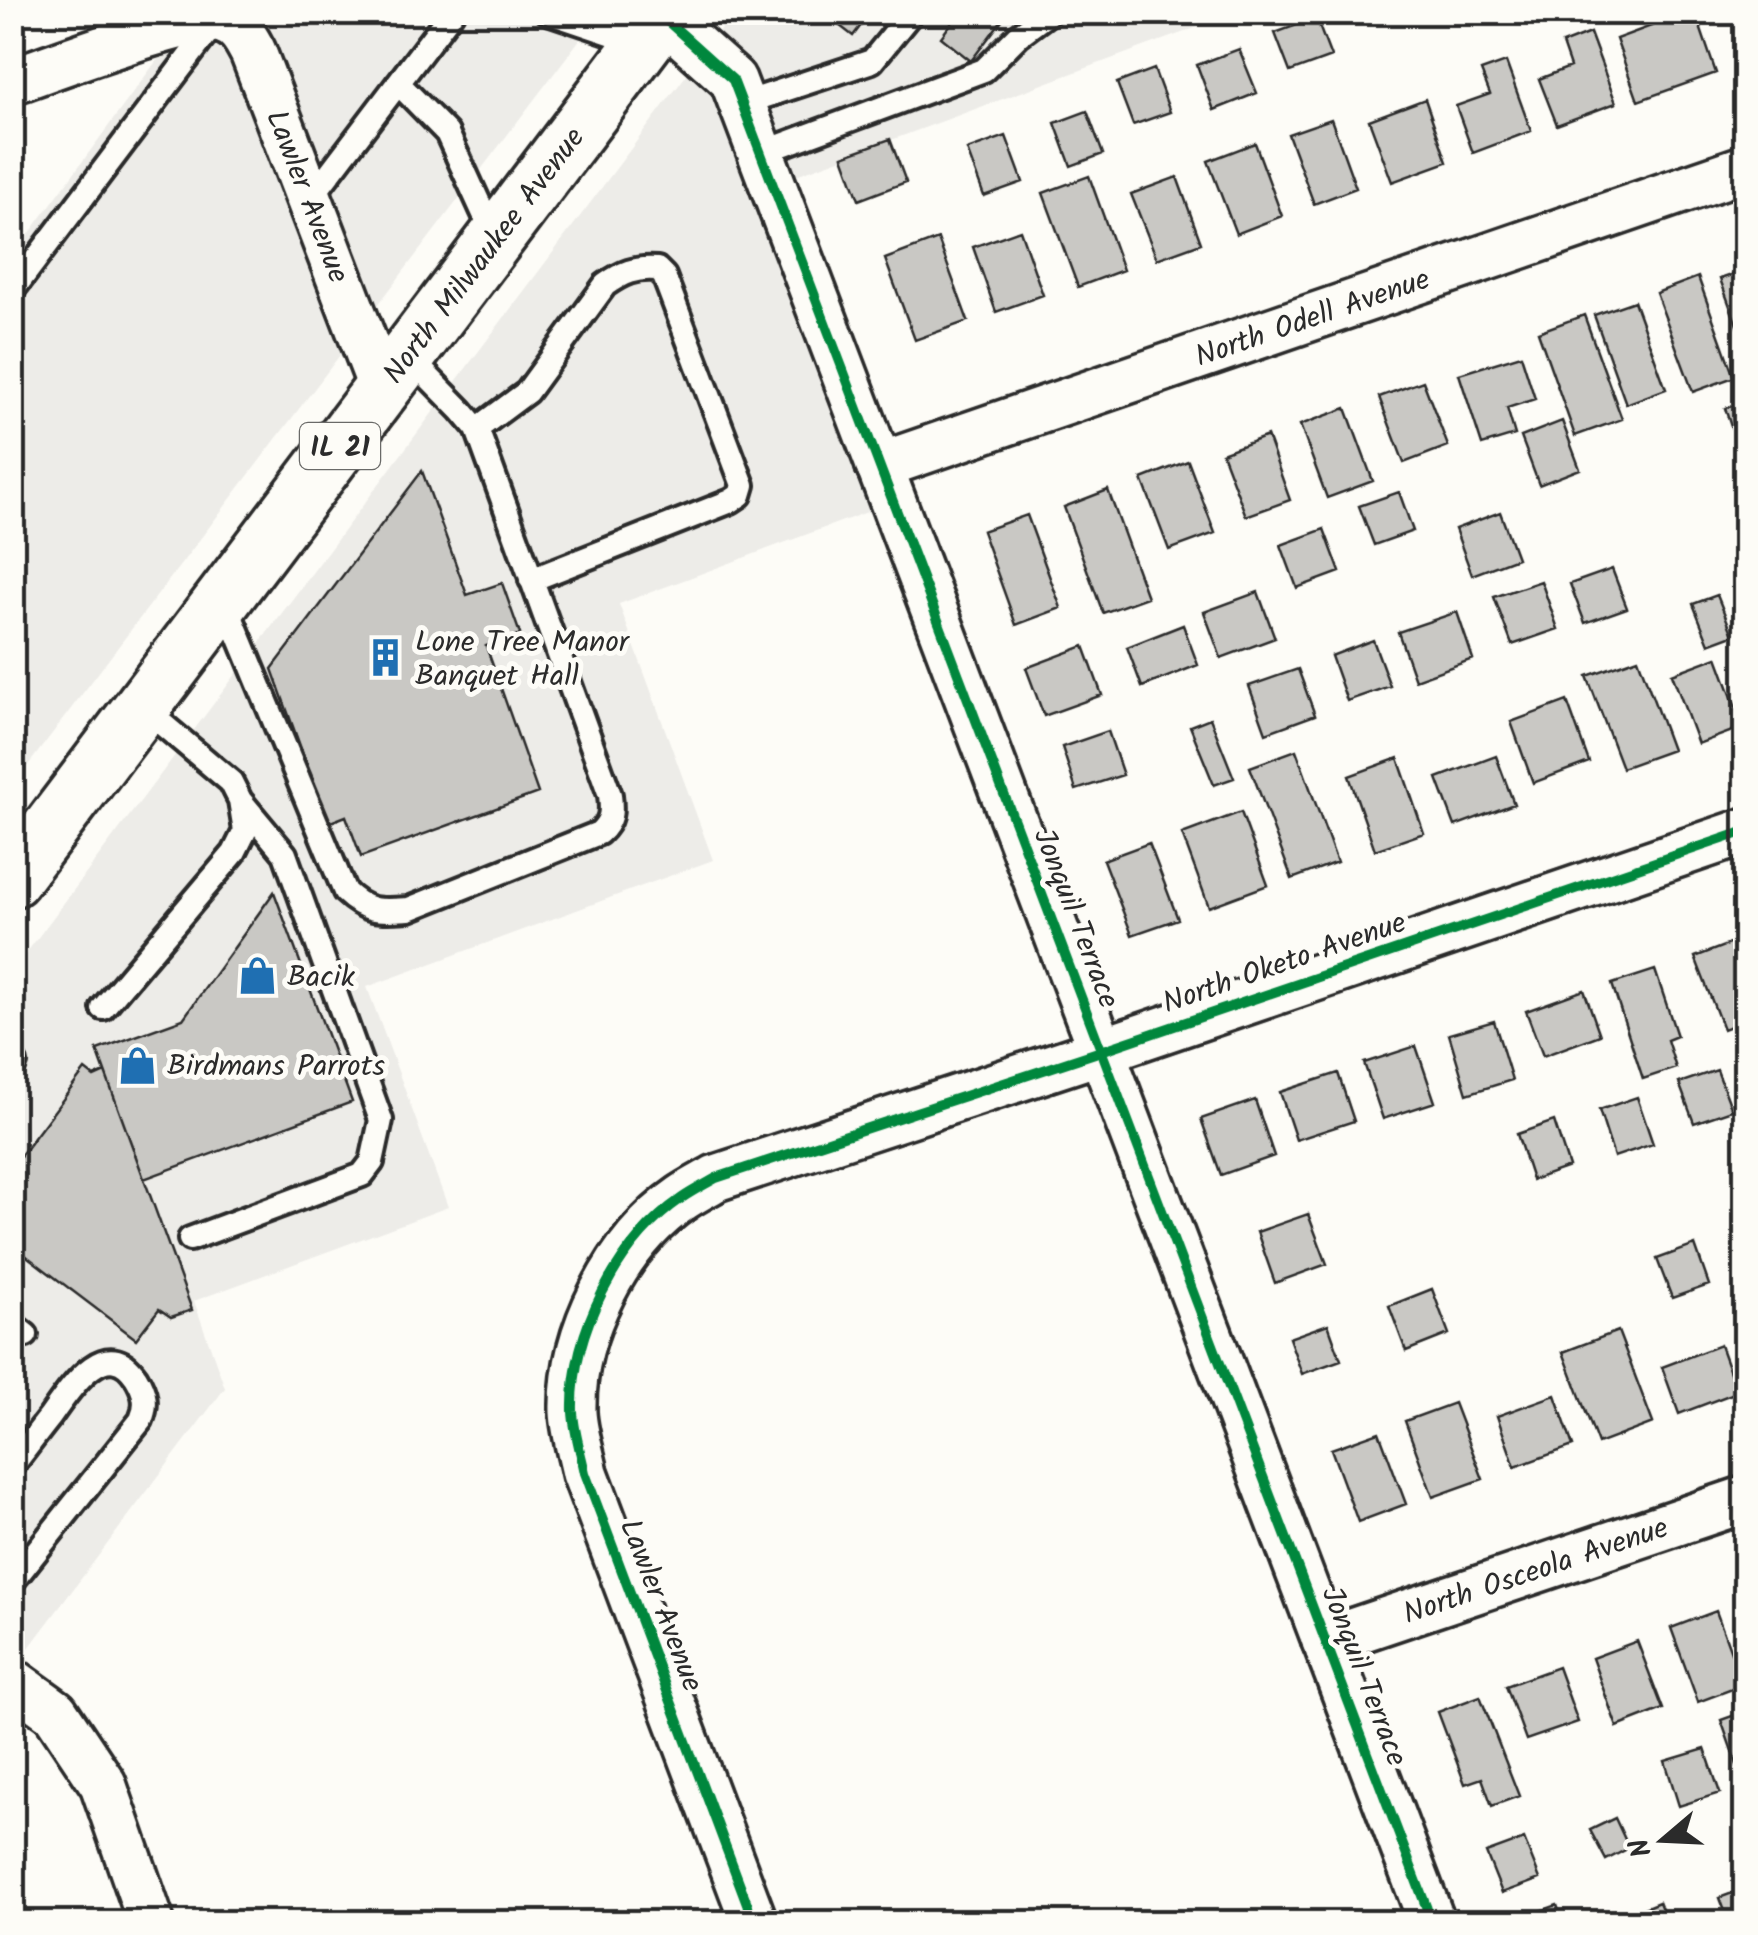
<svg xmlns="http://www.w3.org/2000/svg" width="1758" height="1935" font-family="Kalam,sans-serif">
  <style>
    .built { fill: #edece8 }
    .building { fill: #c9c8c4; stroke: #2b2b2b; stroke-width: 2.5 }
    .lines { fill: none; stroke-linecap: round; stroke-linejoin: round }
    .lane-casing { stroke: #2b2b2b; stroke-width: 30 }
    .street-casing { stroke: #2b2b2b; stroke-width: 52 }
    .primary-casing { stroke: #2b2b2b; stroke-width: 62 }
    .lane { stroke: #fdfcf7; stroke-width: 22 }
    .street { stroke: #fdfcf7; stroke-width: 45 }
    .primary { stroke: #fdfcf7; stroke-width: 55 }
    .cycleway-casing { stroke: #fdfcf7; stroke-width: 16 }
    .cycleway { stroke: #00873e; stroke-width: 10 }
    .labels { text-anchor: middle; stroke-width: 10; stroke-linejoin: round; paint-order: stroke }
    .shield { fill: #fdfcf7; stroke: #6a6a68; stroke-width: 2.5 }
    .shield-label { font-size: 28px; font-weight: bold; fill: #2b2b2b }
    .street-label { font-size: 30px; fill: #2b2b2b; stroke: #fdfcf7 }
    .poi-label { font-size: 30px; fill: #2b2b2b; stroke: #fdfcf7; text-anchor: start }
  </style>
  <rect width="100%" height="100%" fill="#fdfcf7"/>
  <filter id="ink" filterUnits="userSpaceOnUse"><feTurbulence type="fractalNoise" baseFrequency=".01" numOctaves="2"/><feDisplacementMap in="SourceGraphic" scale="20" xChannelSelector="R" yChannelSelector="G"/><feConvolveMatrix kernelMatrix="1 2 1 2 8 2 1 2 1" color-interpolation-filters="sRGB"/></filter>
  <g filter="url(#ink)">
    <path class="built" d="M 273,13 L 600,13 L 13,785 L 13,256 L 157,60 L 270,17 Z
      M 733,13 L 1236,13 L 761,188 L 878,508 L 619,604 L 713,860 L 367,987 L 448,1207 L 194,1301 L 225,1388 L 13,1669 L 12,972 Z"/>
    <path class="building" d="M 822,12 L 871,12 L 853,36 Z
      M 960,12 L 1008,12 L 971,61 L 941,37 Z
      M 1689,12 L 1695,12 L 1716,73 L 1638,101 L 1616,39 Z
      M 1316,18 L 1331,57 L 1290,72 L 1275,33 Z
      M 1590,33 L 1616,103 L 1557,125 L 1539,79 L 1570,67 L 1562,44 Z
      M 1239,49 L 1257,93 L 1214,110 L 1197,65 Z
      M 1506,62 L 1531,131 L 1473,153 L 1456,106 L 1490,94 L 1481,71 Z
      M 1154,69 L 1170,112 L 1133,125 L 1117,83 Z
      M 1425,99 L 1447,162 L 1392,182 L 1369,120 Z
      M 1087,111 L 1103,154 L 1071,166 L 1055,123 Z
      M 1331,119 L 1356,188 L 1314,204 L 1288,134 Z
      M 1006,136 L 1023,182 L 984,196 L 967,150 Z
      M 890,139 L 906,182 L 859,200 L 843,156 Z
      M 1255,143 L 1282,216 L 1236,234 L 1208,161 Z
      M 1089,176 L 1123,270 L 1078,287 L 1043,193 Z
      M 1177,177 L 1201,243 L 1157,259 L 1131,194 Z
      M 1020,230 L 1043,295 L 996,312 L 973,247 Z
      M 938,239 L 968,321 L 915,340 L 885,259 Z
      M 1746,270 L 1746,350 L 1720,279 Z
      M 1698,277 L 1734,377 L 1693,392 L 1656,293 Z
      M 1634,301 L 1666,389 L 1626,404 L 1594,315 Z
      M 1584,315 L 1622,419 L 1575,436 L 1538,332 Z
      M 1521,355 L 1535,399 L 1507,408 L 1515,435 L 1482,445 L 1459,374 Z
      M 1423,381 L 1448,446 L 1404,463 L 1379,397 Z
      M 1746,402 L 1746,450 L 1739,452 L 1725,408 Z
      M 1346,408 L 1373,481 L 1327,498 L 1300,425 Z
      M 1562,421 L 1580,469 L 1539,485 L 1521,437 Z
      M 1267,436 L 1290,500 L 1246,516 L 1222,453 Z
      M 1188,461 L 1215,533 L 1169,550 L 1142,479 Z
      M 422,471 L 467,595 L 502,583 L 520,634 L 486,646 L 538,793 L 361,857 L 346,816 L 328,823 L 272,669 Z
      M 1108,490 L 1147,597 L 1103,613 L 1064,507 Z
      M 1399,492 L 1413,531 L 1374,545 L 1359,506 Z
      M 1500,512 L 1517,558 L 1472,575 L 1455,529 Z
      M 1027,515 L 1061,608 L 1016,625 L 982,531 Z
      M 1324,529 L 1340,572 L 1297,588 L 1281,545 Z
      M 1612,569 L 1627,608 L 1585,623 L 1570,584 Z
      M 1541,581 L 1558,629 L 1512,645 L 1494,597 Z
      M 1258,592 L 1275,638 L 1221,658 L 1204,612 Z
      M 1717,595 L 1733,635 L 1709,644 L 1693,604 Z
      M 1457,612 L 1473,659 L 1415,680 L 1398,632 Z
      M 1183,625 L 1198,665 L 1142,687 L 1127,647 Z
      M 1373,640 L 1390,686 L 1347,701 L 1331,656 Z
      M 1084,646 L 1102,695 L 1044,716 L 1026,668 Z
      M 1717,657 L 1743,727 L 1698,744 L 1672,674 Z
      M 1638,658 L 1672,750 L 1622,768 L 1587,676 Z
      M 1298,669 L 1315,715 L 1266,733 L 1249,686 Z
      M 1567,701 L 1589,762 L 1533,783 L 1511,722 Z
      M 1210,718 L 1234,778 L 1214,785 L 1190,726 Z
      M 1108,731 L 1123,775 L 1076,790 L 1062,747 Z
      M 1296,750 L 1337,862 L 1292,879 L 1250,767 Z
      M 1496,756 L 1514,804 L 1455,826 L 1437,778 Z
      M 1398,758 L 1424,833 L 1375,850 L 1349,776 Z
      M 1241,812 L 1268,885 L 1209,907 L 1182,834 Z
      M 1149,843 L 1178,919 L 1132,935 L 1103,860 Z
      M 274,892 L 352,1102 L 144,1179 L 97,1050 L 183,1019 Z
      M 1742,939 L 1746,948 L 1746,1020 L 1723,1029 L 1695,957 Z
      M 1655,970 L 1677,1036 L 1667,1040 L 1676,1068 L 1643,1079 L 1612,984 Z
      M 1584,990 L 1600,1035 L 1543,1056 L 1526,1011 Z
      M 1494,1021 L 1512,1080 L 1467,1094 L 1449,1034 Z
      M 1416,1046 L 1435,1102 L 1383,1119 L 1364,1063 Z
      M 85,1070 L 94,1077 L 105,1072 L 192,1310 L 171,1317 L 159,1309 L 136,1339 L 12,1245 L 12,1167 Z
      M 1717,1070 L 1732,1110 L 1694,1123 L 1679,1083 Z
      M 1338,1073 L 1354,1121 L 1296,1140 L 1280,1092 Z
      M 1637,1097 L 1653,1144 L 1614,1157 L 1599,1110 Z
      M 1255,1100 L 1274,1156 L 1221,1175 L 1201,1119 Z
      M 1554,1121 L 1569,1167 L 1532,1180 L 1517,1134 Z
      M 1308,1214 L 1327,1264 L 1275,1283 L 1257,1232 Z
      M 1695,1245 L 1709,1285 L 1672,1298 L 1657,1259 Z
      M 1432,1289 L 1449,1334 L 1406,1351 L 1389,1306 Z
      M 1746,1307 L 1746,1342 L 1735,1311 Z
      M 1328,1324 L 1341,1360 L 1302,1374 L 1289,1338 Z
      M 1618,1331 L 1653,1423 L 1598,1444 L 1563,1352 Z
      M 1720,1345 L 1737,1392 L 1679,1414 L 1662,1367 Z
      M 1555,1395 L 1573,1446 L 1515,1467 L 1497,1416 Z
      M 1454,1403 L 1483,1479 L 1433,1497 L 1405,1421 Z
      M 1379,1432 L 1406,1504 L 1358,1522 L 1331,1449 Z
      M 1716,1611 L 1743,1685 L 1698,1702 L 1671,1628 Z
      M 1637,1641 L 1663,1709 L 1617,1727 L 1592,1658 Z
      M 1558,1667 L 1578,1722 L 1526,1740 L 1506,1686 Z
      M 1480,1696 L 1519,1796 L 1492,1806 L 1482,1778 L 1465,1784 L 1438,1712 Z
      M 1746,1711 L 1746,1766 L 1738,1768 L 1721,1720 Z
      M 1705,1749 L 1720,1793 L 1679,1806 L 1665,1761 Z
      M 1615,1818 L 1629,1848 L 1606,1860 L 1590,1830 Z
      M 1524,1839 L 1540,1879 L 1502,1893 L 1486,1853 Z
      M 1746,1888 L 1746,1922 L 1728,1922 L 1719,1898 Z
      M 1659,1902 L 1667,1922 L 1630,1922 L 1627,1915 Z
      M 1557,1905 L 1563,1922 L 1510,1922 Z"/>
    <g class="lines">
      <defs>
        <path id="lane" d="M 548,12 L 643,44
          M 398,83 L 447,133 L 494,236
          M 742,104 L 872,61 L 912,12
          M 761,153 L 984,70 L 1019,35 L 1050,12
          M 310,199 L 452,12
          M 12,291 L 216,21
          M 477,429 L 527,392 L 605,285 C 622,273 635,267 657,269 L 664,276 L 743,485 L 740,495 L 731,501 L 531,580
          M 225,602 L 345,892 C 367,913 380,911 409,909 L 599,833 C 612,821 612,812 610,795 L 477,429 L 461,410 L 408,356
          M 103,1008 L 234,853 L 245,831 L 240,800 L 231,782 L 142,707
          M 12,1059 L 15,1063 L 12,1069
          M 190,1239 L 362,1175 L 372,1162 L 381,1120 L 285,854 L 240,800
          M 12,1324 L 26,1335
          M 12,1466 C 25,1450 37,1433 50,1417 C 68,1392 105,1331 136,1377 C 145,1392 148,1404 141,1420 L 12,1582"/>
        <g id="street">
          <path d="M 662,12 L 663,17 L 733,80 L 1432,1922"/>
          <path id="s1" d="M 12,81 C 46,69 198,12 222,20 C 240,26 245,37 253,52 L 382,389"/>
          <path id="s2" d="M 879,466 L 1746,168"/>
          <path id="s3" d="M 1325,1641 L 1746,1499"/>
          <path d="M 12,1681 L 55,1712 L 103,1784 L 151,1922"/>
          <path d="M 754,1922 L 585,1473 C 581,1453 574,1432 573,1412 C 571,1333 617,1243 682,1198 C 692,1191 704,1185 716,1178 L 1101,1051 L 1746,831"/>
        </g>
        <g id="primary">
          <path id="s4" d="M 12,879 L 667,12"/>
        </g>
      </defs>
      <use href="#lane" class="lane-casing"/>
      <use href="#street" class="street-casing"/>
      <use href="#primary" class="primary-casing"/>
      <use href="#lane" class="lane"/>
      <use href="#street" class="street"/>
      <use href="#primary" class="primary"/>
      <defs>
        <path id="cycleway" d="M 662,12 L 663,17 L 733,80 L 1432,1922
          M 754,1922 L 585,1473 C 581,1453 574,1432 573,1412 C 571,1333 617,1243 682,1198 C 692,1191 704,1185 716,1178 L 1101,1051 L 1746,831"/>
      </defs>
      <use href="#cycleway" class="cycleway-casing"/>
      <use href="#cycleway" class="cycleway"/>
    </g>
  </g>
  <defs>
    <symbol id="building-bare" viewBox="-9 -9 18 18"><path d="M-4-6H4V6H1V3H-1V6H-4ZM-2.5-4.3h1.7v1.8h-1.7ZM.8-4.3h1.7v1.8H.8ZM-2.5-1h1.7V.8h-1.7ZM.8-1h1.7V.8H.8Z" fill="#1f6fb2" stroke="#fdfcf7" stroke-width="2.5" paint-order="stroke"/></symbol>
    <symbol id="shop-bare" viewBox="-9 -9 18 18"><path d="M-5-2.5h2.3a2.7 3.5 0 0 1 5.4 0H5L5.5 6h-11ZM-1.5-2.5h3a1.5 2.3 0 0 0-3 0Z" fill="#1f6fb2" stroke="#fdfcf7" stroke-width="2.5" paint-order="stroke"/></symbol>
  </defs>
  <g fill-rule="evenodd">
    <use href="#building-bare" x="358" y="630" width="55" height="55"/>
    <use href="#shop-bare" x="230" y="948" width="55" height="55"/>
    <use href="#shop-bare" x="110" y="1038" width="55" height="55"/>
  </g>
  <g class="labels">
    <rect class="shield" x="300" y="423" width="80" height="46" rx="8"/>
    <g class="shield-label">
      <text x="340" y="456">IL 21</text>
    </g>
    <g class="street-label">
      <text dy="10" stroke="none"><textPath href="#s1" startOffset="420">Lawler Avenue</textPath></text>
      <text dy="10" stroke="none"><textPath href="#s4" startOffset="782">North Milwaukee Avenue</textPath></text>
      <text dy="10" stroke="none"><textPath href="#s2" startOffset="458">North Odell Avenue</textPath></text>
      <text transform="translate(1077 918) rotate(69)" y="10">Jonquil Terrace</text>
      <text transform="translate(1284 962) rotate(-19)" y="10">North Oketo Avenue</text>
      <text dy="10" stroke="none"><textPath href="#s3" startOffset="222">North Osceola Avenue</textPath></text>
      <text transform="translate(662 1605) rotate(69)" y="10">Lawler Avenue</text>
      <text transform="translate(1365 1676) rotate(69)" y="10">Jonquil Terrace</text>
    </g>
    <g class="poi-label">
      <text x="415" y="651">Lone Tree Manor<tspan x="415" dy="34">Banquet Hall</tspan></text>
      <text x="287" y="986">Bacik</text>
      <text x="167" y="1075">Birdmans Parrots</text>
    </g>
  </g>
  <rect width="1758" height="1935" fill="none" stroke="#fdfcf7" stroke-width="50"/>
  <rect x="25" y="25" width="1708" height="1885" fill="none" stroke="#2b2b2b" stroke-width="4" filter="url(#ink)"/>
  <g transform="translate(1663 1840) rotate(251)" stroke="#fdfcf7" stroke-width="8" paint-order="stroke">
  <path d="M0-8L18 38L0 25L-18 38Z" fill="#2b2b2b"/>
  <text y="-15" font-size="28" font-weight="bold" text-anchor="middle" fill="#2b2b2b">N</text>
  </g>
</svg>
